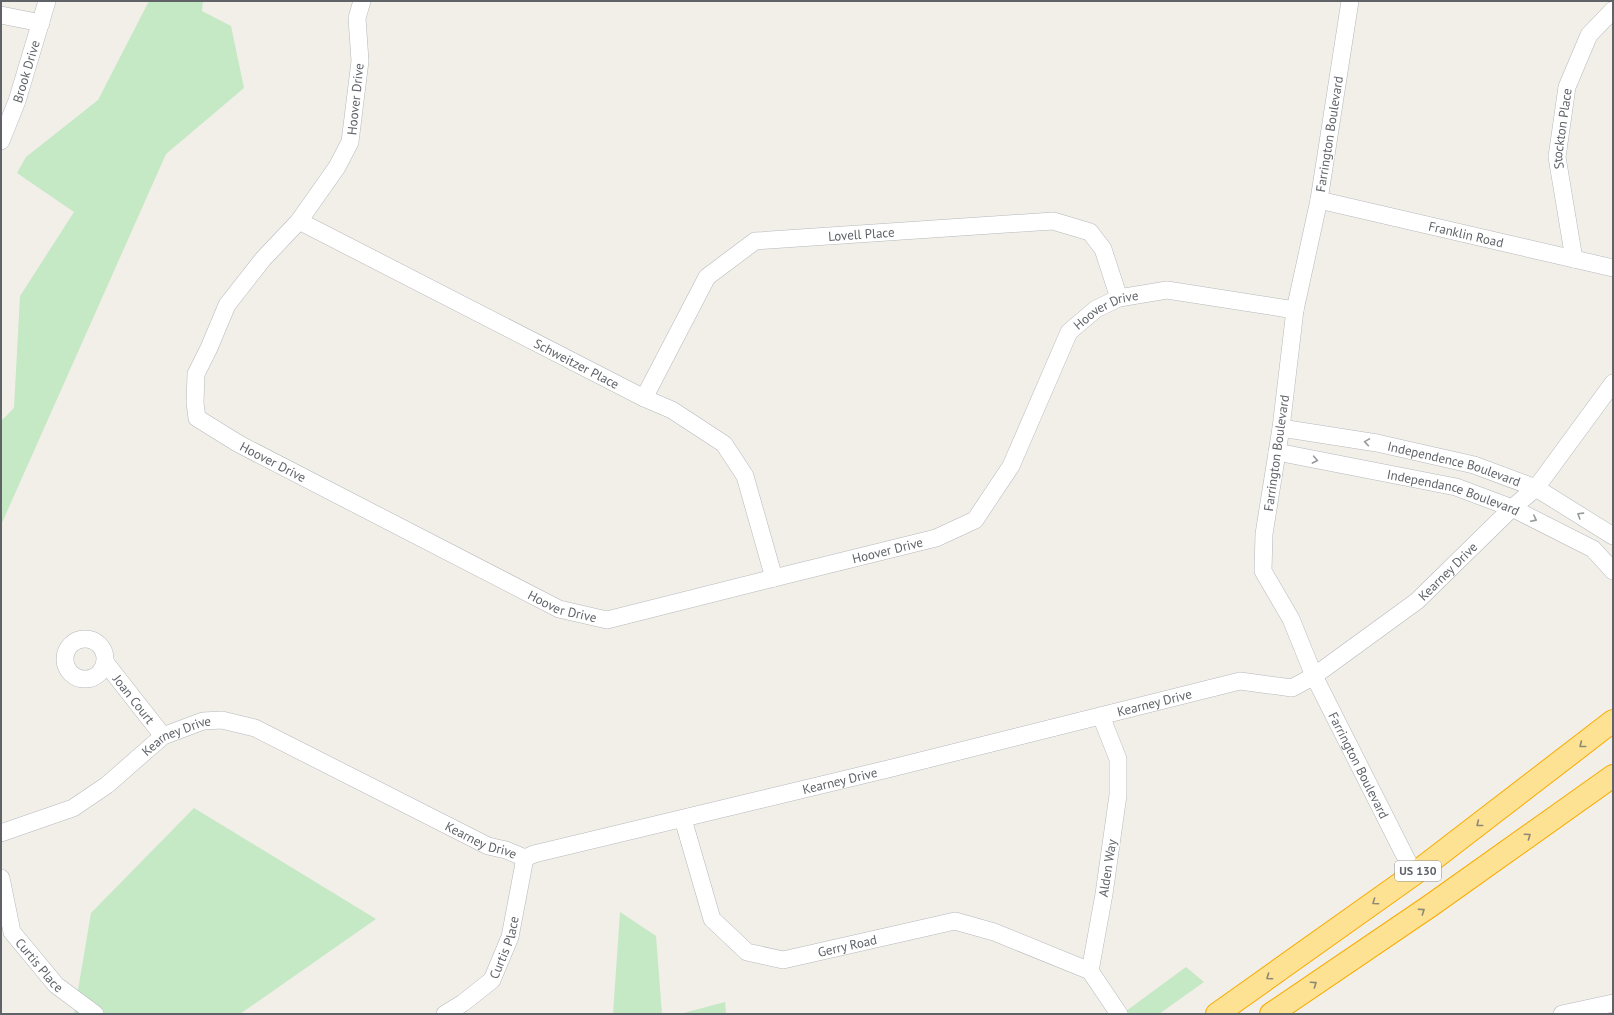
<svg xmlns="http://www.w3.org/2000/svg" width="1614" height="1015" font-family="'PT Sans',sans-serif">
  <style>
    .green { fill: #c5e8c5 }
    .lines { fill: none; stroke-linecap: round; stroke-linejoin: round }
    .street-casing { stroke: #b5b8bc; stroke-width: 18 }
    .highway-casing { stroke: #f9ab00; stroke-width: 24 }
    .street { stroke: #fff; stroke-width: 17 }
    .highway { stroke: #fde293; stroke-width: 22 }
    .oneway { stroke: #979a9d }
    .oneway2 { stroke: #8e8975 }
    .labels { text-anchor: middle; stroke-width: 3; stroke-linejoin: round; paint-order: stroke }
    .shield { fill: #fff; stroke: #8f9295; stroke-width: 1 }
    .shield-label { font-size: 12px; font-weight: bold; fill: #5f6368 }
    .street-label { font-size: 13px; fill: #5f6368; stroke: #fff }
  </style>
  <rect width="100%" height="100%" fill="#f1efe8"/>
  <path class="green" d="M 149,1 L 203,1 L 202,11 L 231,26 L 244,88 L 166,154 L 1,525 L 1,421 L 14,408 L 20,296 L 74,212 L 17,173 L 26,157 L 98,100 Z
    M 194,808 L 376,919 L 240,1014 L 74,1014 L 91,913 Z
    M 620,912 L 656,936 L 662,1014 L 613,1014 Z
    M 1186,967 L 1204,982 L 1159,1014 L 1122,1014 Z
    M 725,1002 L 726,1014 L 680,1014 Z"/>
  <g class="lines">
    <defs>
      <g id="street">
        <path id="s1" d="M 362,1 L 357,18 L 360,61 L 350,142 L 337,167 L 299,221 L 263,259 L 227,305 L 209,348 L 196,374 L 195,403 L 197,418 L 239,444 L 559,609 L 607,620 L 774,578 L 936,538 L 975,520 L 1011,466 L 1069,332 L 1096,309 L 1119,298 L 1167,290 L 1295,310"/>
        <path id="s2" d="M 1350,1 L 1319,200 L 1295,310 L 1281,428 L 1264,534 L 1263,571 L 1291,619 L 1314,676 L 1414,874"/>
        <path d="M 1,15 L 41,23"/>
        <path id="s3" d="M 1,141 L 17,101 L 47,1"/>
        <path id="s4" d="M 1319,200 L 1613,268"/>
        <path id="s5" d="M 299,221 L 644,398 L 672,410 L 724,444 L 745,476 L 774,578"/>
        <path id="s6" d="M 1574,259 L 1557,157 L 1567,87 L 1589,35 L 1613,10"/>
        <path id="s7" d="M 644,398 L 707,277 L 755,241 L 1053,221 L 1090,232 L 1103,249 L 1119,298"/>
        <path id="s8" d="M 1281,428 L 1377,443 L 1474,465 L 1536,488 L 1613,536"/>
        <path id="s9" d="M 1277,452 L 1456,487 L 1512,508 L 1593,549 L 1613,571"/>
        <circle cx="85" cy="659" r="20"/>
        <path id="s10" d="M 105,662 L 163,736"/>
        <path d="M 1101,716 L 1118,759 L 1118,795 L 1104,894 L 1090,971 L 1119,1014"/>
        <path id="s11" d="M 683,819 L 712,919 L 747,952 L 783,960 L 955,921 L 994,932 L 1090,971"/>
        <path id="s12" d="M 1,833 L 73,808 L 107,785 L 163,736 L 203,721 L 222,720 L 255,728 L 488,846 L 506,850 L 525,858 L 534,854 L 892,768 L 1240,681 L 1292,688 L 1314,676 L 1417,601 L 1512,508 L 1536,488 L 1613,383"/>
        <path id="s13" d="M 1,878 L 12,932 L 56,985 L 95,1014"/>
        <path id="s14" d="M 445,1014 L 463,1003 L 492,980 L 510,937 L 525,858"/>
        <path d="M 1562,1014 L 1613,1003"/>
      </g>
      <path id="highway" d="M 1217,1014 L 1414,874 L 1613,721
        M 1271,1014 L 1430,906 L 1613,776"/>
    </defs>
    <use href="#street" class="street-casing"/>
    <use href="#highway" class="highway-casing"/>
    <use href="#street" class="street"/>
    <use href="#highway" class="highway"/>
  </g>
  <defs><path id="oneway-chevron" d="M-2-3.5L2.5 0L-2 3.5" fill="none" stroke-width="1.6" stroke-linecap="round" stroke-linejoin="round"/></defs>
  <g class="oneway">
    <use href="#oneway-chevron" transform="translate(1367 442) rotate(-171)"/>
    <use href="#oneway-chevron" transform="translate(1315 460) rotate(11)"/>
    <use href="#oneway-chevron" transform="translate(1580 515) rotate(-148)"/>
    <use href="#oneway-chevron" transform="translate(1534 519) rotate(27)"/>
  </g>
  <g class="oneway2">
    <use href="#oneway-chevron" transform="translate(1582 745) rotate(142)"/>
    <use href="#oneway-chevron" transform="translate(1479 824) rotate(142)"/>
    <use href="#oneway-chevron" transform="translate(1528 836) rotate(-35)"/>
    <use href="#oneway-chevron" transform="translate(1375 902) rotate(145)"/>
    <use href="#oneway-chevron" transform="translate(1422 911) rotate(-34)"/>
    <use href="#oneway-chevron" transform="translate(1269 977) rotate(145)"/>
    <use href="#oneway-chevron" transform="translate(1314 984) rotate(-34)"/>
  </g>
  <g class="labels">
    <rect class="shield" x="1395" y="861" width="46" height="20" rx="3"/>
    <g class="shield-label">
      <text x="1418" y="875">US 130</text>
    </g>
    <g class="street-label">
      <text dy="5" stroke="none"><textPath href="#s3" startOffset="74">Brook Drive</textPath></text>
      <text transform="translate(355 99) rotate(-84)" y="5">Hoover Drive</text>
      <text dy="5" stroke="none"><textPath href="#s6" startOffset="132">Stockton Place</textPath></text>
      <text transform="translate(1329 134) rotate(-81)" y="5">Farrington Boulevard</text>
      <text dy="5" stroke="none"><textPath href="#s7" startOffset="303">Lovell Place</textPath></text>
      <text dy="5" stroke="none"><textPath href="#s4" startOffset="151">Franklin Road</textPath></text>
      <text dy="5" stroke="none"><textPath href="#s1" startOffset="1563">Hoover Drive</textPath></text>
      <text dy="5" stroke="none"><textPath href="#s5" startOffset="312">Schweitzer Place</textPath></text>
      <text transform="translate(1276 453) rotate(-82)" y="5">Farrington Boulevard</text>
      <text dy="5" stroke="none"><textPath href="#s1" startOffset="555">Hoover Drive</textPath></text>
      <text dy="5" stroke="none"><textPath href="#s8" startOffset="177">Independence Boulevard</textPath></text>
      <text dy="5" stroke="none"><textPath href="#s9" startOffset="181">Independance Boulevard</textPath></text>
      <text dy="5" stroke="none"><textPath href="#s1" startOffset="1215">Hoover Drive</textPath></text>
      <text dy="5" stroke="none"><textPath href="#s12" startOffset="1572">Kearney Drive</textPath></text>
      <text dy="5" stroke="none"><textPath href="#s1" startOffset="879">Hoover Drive</textPath></text>
      <text dy="5" stroke="none"><textPath href="#s10" startOffset="47">Joan Court</textPath></text>
      <text dy="5" stroke="none"><textPath href="#s12" startOffset="1236">Kearney Drive</textPath></text>
      <text dy="5" stroke="none"><textPath href="#s12" startOffset="204">Kearney Drive</textPath></text>
      <text dy="5" stroke="none"><textPath href="#s2" startOffset="794">Farrington Boulevard</textPath></text>
      <text dy="5" stroke="none"><textPath href="#s12" startOffset="912">Kearney Drive</textPath></text>
      <text dy="5" stroke="none"><textPath href="#s12" startOffset="540">Kearney Drive</textPath></text>
      <text transform="translate(1107 868) rotate(-81)" y="5">Alden Way</text>
      <text dy="5" stroke="none"><textPath href="#s11" startOffset="255">Gerry Road</textPath></text>
      <text dy="5" stroke="none"><textPath href="#s14" startOffset="93">Curtis Place</textPath></text>
      <text dy="5" stroke="none"><textPath href="#s13" startOffset="98">Curtis Place</textPath></text>
    </g>
  </g>
  <rect width="1614" height="1015" fill="none" stroke="#5f6368" stroke-width="4"/>
</svg>
